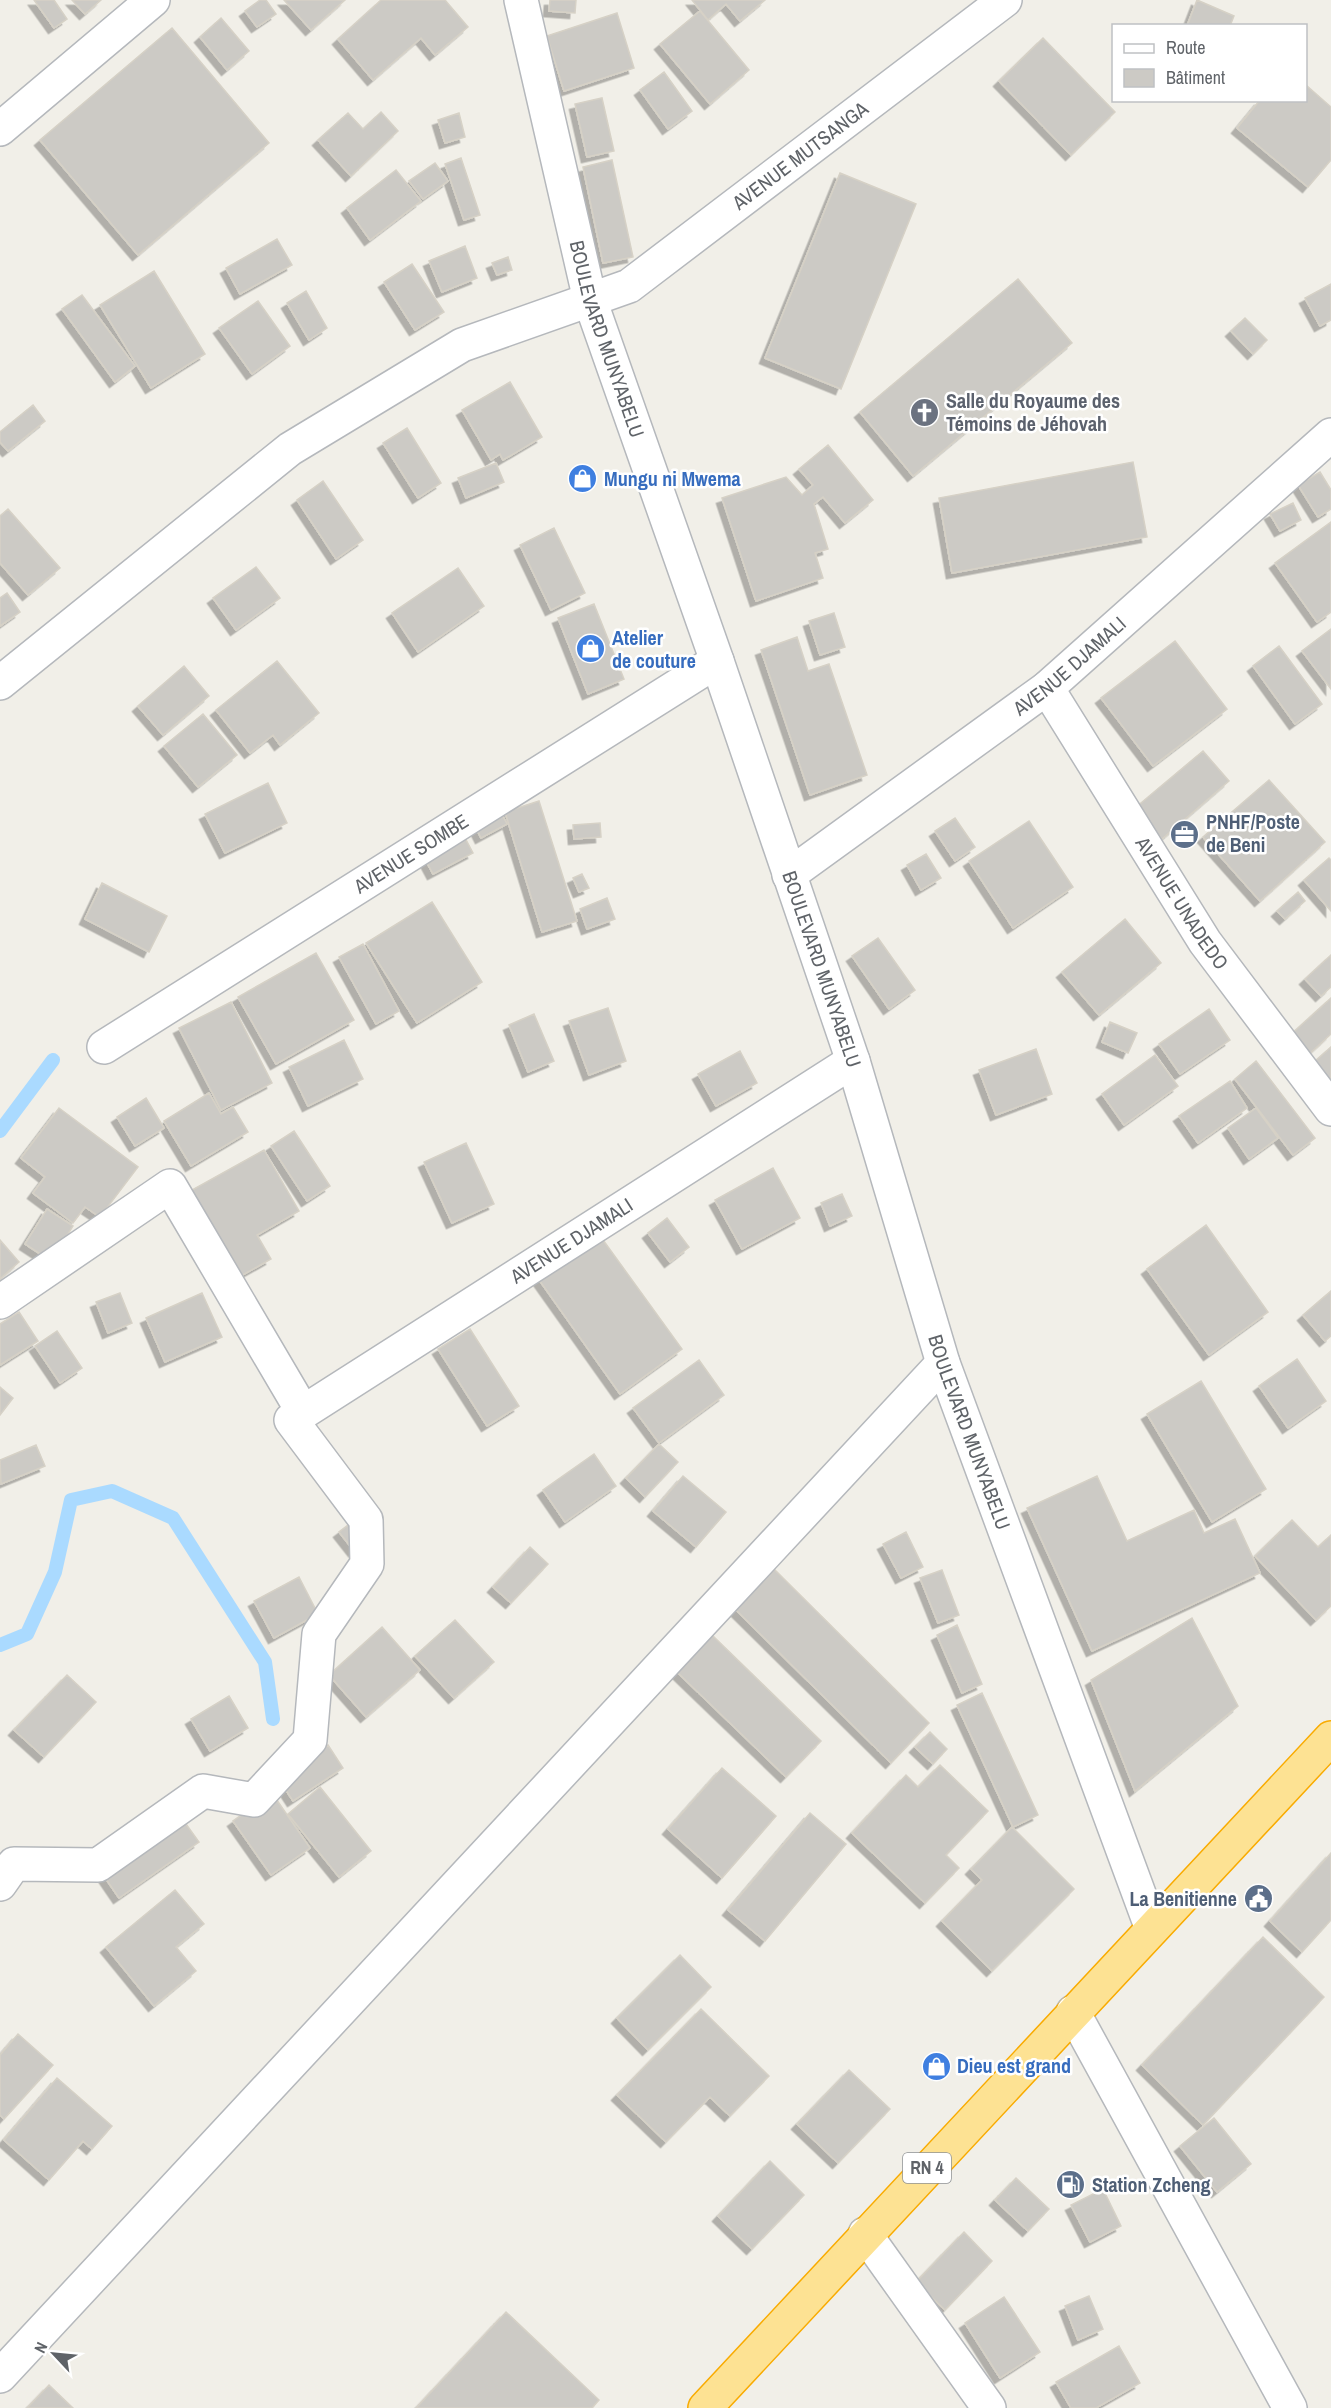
<svg xmlns="http://www.w3.org/2000/svg" width="1331" height="2408" font-family="'Archivo Narrow',sans-serif">
  <style>
    .lines { fill: none; stroke-linecap: round; stroke-linejoin: round }
    .stream { stroke: #aadaff; stroke-width: 14 }
    .building { fill: #cccac5; stroke: #d6d1c6; stroke-width: 1.5; filter: url(#shadow) }
    .minor-casing { stroke: #b5b8bc; stroke-width: 36 }
    .highway-casing { stroke: #f9ab00; stroke-width: 36 }
    .minor { stroke: #fff; stroke-width: 33 }
    .highway { stroke: #fde293; stroke-width: 33 }
    .labels { text-anchor: middle; stroke-width: 5; stroke-linejoin: round; paint-order: stroke }
    .shield { fill: #fff; stroke: #8f9295; stroke-width: 1.5 }
    .shield-label { font-size: 18px; font-weight: bold; fill: #5f6368 }
    .street-label { font-size: 20px; fill: #5f6368; stroke: #fff }
    .worship-label { font-size: 20px; font-weight: bold; fill: #5b616d; stroke: #fff; text-anchor: start }
    .shop-label { font-size: 20px; font-weight: bold; fill: #366cbe; stroke: #fff; text-anchor: start }
    .service-label { font-size: 20px; font-weight: bold; fill: #4e5e75; stroke: #fff; text-anchor: start }
  </style>
  <defs>
    <filter id="shadow"><feDropShadow dx="-5.5" dy="5.5" stdDeviation="0" flood-color="#0004"/></filter>
  </defs>
  <rect width="100%" height="100%" fill="#f1efe8"/>
  <g class="lines">
    <path class="stream" d="M 0,1131 L 53,1060
      M 0,1645 L 27,1634 L 55,1572 L 71,1500 L 112,1491 L 173,1518 L 265,1662 L 273,1719"/>
  </g>
  <path class="building" d="M 34,0 L 54,0 L 67,19 L 54,28 Z
    M 72,0 L 101,0 L 85,14 Z
    M 260,0 L 266,0 L 276,14 L 257,27 L 245,11 Z
    M 284,0 L 345,0 L 311,30 Z
    M 381,0 L 445,0 L 468,27 L 435,55 L 421,38 L 373,80 L 338,39 Z
    M 550,0 L 576,0 L 575,13 L 549,11 Z
    M 692,0 L 765,0 L 740,21 L 726,4 L 708,20 Z
    M 1197,0 L 1234,16 L 1230,26 L 1187,26 Z
    M 700,11 L 749,70 L 710,104 L 660,44 Z
    M 617,13 L 634,68 L 564,91 L 547,36 Z
    M 221,18 L 249,51 L 227,70 L 200,37 Z
    M 172,28 L 269,143 L 138,255 L 40,140 Z
    M 1043,38 L 1115,112 L 1071,155 L 999,81 Z
    M 664,72 L 692,111 L 668,129 L 640,90 Z
    M 1306,85 L 1331,107 L 1331,160 L 1308,187 L 1237,128 L 1260,100 L 1306,100 Z
    M 602,98 L 614,151 L 587,157 L 575,104 Z
    M 381,112 L 398,131 L 351,176 L 318,140 L 348,113 L 363,129 Z
    M 459,113 L 465,137 L 445,143 L 438,120 Z
    M 461,158 L 480,215 L 464,220 L 445,164 Z
    M 612,160 L 633,257 L 603,263 L 583,167 Z
    M 435,163 L 448,181 L 423,199 L 409,181 Z
    M 396,170 L 421,201 L 370,240 L 347,208 Z
    M 840,173 L 916,204 L 841,389 L 765,358 Z
    M 277,239 L 292,265 L 240,294 L 226,268 Z
    M 465,246 L 477,278 L 442,292 L 429,261 Z
    M 508,257 L 512,270 L 497,275 L 492,263 Z
    M 412,264 L 444,312 L 415,330 L 384,282 Z
    M 154,271 L 205,354 L 151,388 L 100,305 Z
    M 1018,279 L 1072,343 L 913,476 L 860,412 Z
    M 1331,284 L 1331,320 L 1320,326 L 1305,298 Z
    M 306,291 L 327,328 L 309,340 L 287,303 Z
    M 82,295 L 135,366 L 115,382 L 62,309 Z
    M 258,301 L 290,346 L 252,374 L 219,328 Z
    M 1245,318 L 1267,340 L 1253,354 L 1231,331 Z
    M 510,382 L 542,437 L 503,460 L 500,454 L 491,460 L 462,410 Z
    M 33,405 L 45,421 L 8,451 L 0,442 L 0,432 Z
    M 407,428 L 441,483 L 418,498 L 383,443 Z
    M 828,445 L 873,500 L 845,523 L 823,497 L 814,504 L 828,549 L 815,553 L 823,578 L 756,601 L 722,498 L 786,477 L 802,495 L 813,485 L 799,469 Z
    M 1133,462 L 1147,537 L 952,573 L 939,498 Z
    M 496,463 L 504,482 L 466,498 L 458,478 Z
    M 1320,472 L 1331,490 L 1331,509 L 1318,517 L 1298,485 Z
    M 323,481 L 363,540 L 336,559 L 297,500 Z
    M 1293,503 L 1301,520 L 1280,531 L 1270,514 Z
    M 8,509 L 60,568 L 28,595 L 0,563 L 0,516 Z
    M 1331,522 L 1331,612 L 1317,622 L 1275,563 Z
    M 554,528 L 585,593 L 551,610 L 520,545 Z
    M 256,567 L 280,598 L 236,630 L 213,598 Z
    M 458,568 L 484,606 L 418,652 L 392,613 Z
    M 7,593 L 20,612 L 0,626 L 0,598 Z
    M 594,604 L 624,679 L 588,694 L 558,618 Z
    M 834,613 L 845,647 L 820,655 L 809,621 Z
    M 1331,629 L 1331,689 L 1302,651 Z
    M 797,637 L 808,671 L 829,664 L 867,775 L 810,795 L 761,650 Z
    M 1175,641 L 1227,709 L 1153,766 L 1101,698 Z
    M 1279,646 L 1322,704 L 1295,724 L 1253,666 Z
    M 277,661 L 319,713 L 280,745 L 273,735 L 250,753 L 216,710 Z
    M 184,666 L 209,696 L 163,735 L 138,706 Z
    M 203,714 L 237,755 L 198,787 L 164,746 Z
    M 1203,751 L 1229,781 L 1162,839 L 1135,808 Z
    M 1269,780 L 1325,842 L 1260,901 L 1203,837 Z
    M 268,783 L 287,823 L 225,853 L 205,814 Z
    M 492,796 L 507,824 L 481,838 L 467,810 Z
    M 539,801 L 577,921 L 542,932 L 505,812 Z
    M 955,818 L 975,847 L 955,861 L 935,831 Z
    M 455,819 L 473,853 L 433,874 L 415,840 Z
    M 1029,821 L 1073,887 L 1013,928 L 969,861 Z
    M 600,823 L 601,837 L 574,839 L 573,825 Z
    M 926,854 L 941,878 L 921,890 L 907,865 Z
    M 1329,858 L 1331,860 L 1331,911 L 1304,880 Z
    M 582,874 L 589,888 L 579,892 L 573,878 Z
    M 102,883 L 167,916 L 149,952 L 85,919 Z
    M 1298,892 L 1305,901 L 1285,919 L 1277,911 Z
    M 607,898 L 615,919 L 587,929 L 580,909 Z
    M 432,902 L 482,982 L 417,1023 L 366,943 Z
    M 1125,919 L 1161,963 L 1099,1015 L 1062,972 Z
    M 878,938 L 915,990 L 889,1009 L 852,956 Z
    M 363,944 L 399,1011 L 376,1024 L 339,957 Z
    M 316,953 L 354,1020 L 276,1064 L 238,997 Z
    M 1331,955 L 1331,987 L 1321,996 L 1305,979 Z
    M 1331,998 L 1331,1034 L 1306,1057 L 1288,1037 Z
    M 231,1002 L 272,1083 L 221,1110 L 179,1028 Z
    M 608,1008 L 626,1061 L 589,1075 L 569,1021 Z
    M 1209,1009 L 1230,1040 L 1180,1074 L 1159,1044 Z
    M 534,1014 L 554,1061 L 528,1072 L 509,1025 Z
    M 1110,1022 L 1137,1033 L 1128,1053 L 1102,1042 Z
    M 344,1040 L 363,1079 L 308,1106 L 289,1067 Z
    M 1331,1047 L 1331,1081 L 1314,1062 Z
    M 1036,1049 L 1052,1094 L 996,1115 L 979,1070 Z
    M 740,1051 L 757,1083 L 716,1106 L 698,1074 Z
    M 1155,1055 L 1178,1086 L 1124,1125 L 1102,1094 Z
    M 1256,1061 L 1315,1138 L 1293,1155 L 1235,1079 Z
    M 1230,1081 L 1247,1108 L 1198,1143 L 1179,1116 Z
    M 209,1093 L 221,1114 L 233,1107 L 248,1132 L 191,1166 L 164,1121 Z
    M 146,1098 L 164,1128 L 135,1146 L 117,1117 Z
    M 59,1108 L 138,1167 L 100,1217 L 85,1207 L 73,1223 L 33,1193 L 45,1177 L 21,1158 Z
    M 1256,1108 L 1278,1138 L 1249,1159 L 1228,1128 Z
    M 294,1131 L 330,1186 L 307,1201 L 271,1146 Z
    M 466,1143 L 494,1204 L 452,1223 L 424,1162 Z
    M 264,1150 L 299,1211 L 257,1235 L 271,1259 L 230,1282 L 183,1195 Z
    M 773,1168 L 800,1218 L 742,1249 L 715,1200 Z
    M 842,1194 L 852,1216 L 830,1226 L 821,1203 Z
    M 47,1209 L 73,1226 L 51,1261 L 25,1244 Z
    M 667,1218 L 689,1247 L 670,1262 L 648,1233 Z
    M 1206,1225 L 1268,1312 L 1209,1355 L 1147,1269 Z
    M 598,1233 L 682,1349 L 620,1394 L 537,1277 Z
    M 0,1240 L 19,1262 L 0,1279 Z
    M 1331,1291 L 1331,1336 L 1325,1341 L 1303,1315 Z
    M 120,1293 L 132,1323 L 108,1333 L 96,1302 Z
    M 202,1293 L 222,1337 L 165,1362 L 146,1318 Z
    M 19,1312 L 38,1341 L 0,1365 L 0,1324 Z
    M 470,1329 L 519,1406 L 487,1426 L 438,1349 Z
    M 57,1331 L 82,1368 L 60,1383 L 35,1346 Z
    M 1297,1359 L 1326,1401 L 1288,1428 L 1259,1386 Z
    M 699,1360 L 724,1395 L 659,1443 L 633,1408 Z
    M 1201,1381 L 1266,1489 L 1212,1522 L 1147,1414 Z
    M 0,1387 L 13,1398 L 0,1415 Z
    M 659,1444 L 678,1462 L 645,1497 L 626,1478 Z
    M 36,1445 L 45,1466 L 1,1484 L 0,1460 Z
    M 594,1454 L 616,1486 L 565,1522 L 543,1490 Z
    M 683,1476 L 726,1512 L 696,1547 L 653,1511 Z
    M 1097,1476 L 1127,1541 L 1194,1510 L 1204,1533 L 1235,1519 L 1260,1573 L 1092,1651 L 1027,1508 Z
    M 360,1516 L 354,1551 L 339,1532 Z
    M 1292,1520 L 1318,1547 L 1331,1535 L 1331,1606 L 1316,1620 L 1255,1556 Z
    M 906,1532 L 923,1567 L 901,1578 L 883,1544 Z
    M 530,1547 L 548,1564 L 511,1603 L 493,1587 Z
    M 773,1568 L 929,1723 L 891,1763 L 734,1608 Z
    M 942,1570 L 959,1615 L 938,1623 L 920,1578 Z
    M 299,1577 L 318,1614 L 274,1638 L 254,1601 Z
    M 1192,1618 L 1238,1706 L 1135,1791 L 1091,1680 Z
    M 455,1620 L 494,1662 L 454,1698 L 415,1656 Z
    M 957,1625 L 982,1684 L 962,1693 L 937,1635 Z
    M 382,1627 L 420,1670 L 366,1717 L 329,1675 Z
    M 711,1634 L 821,1741 L 786,1777 L 676,1671 Z
    M 67,1675 L 96,1702 L 44,1757 L 14,1730 Z
    M 982,1693 L 1038,1815 L 1013,1827 L 957,1705 Z
    M 229,1696 L 248,1728 L 210,1751 L 191,1719 Z
    M 930,1732 L 947,1749 L 933,1764 L 915,1747 Z
    M 328,1745 L 343,1768 L 293,1801 L 278,1778 Z
    M 940,1765 L 988,1811 L 946,1855 L 959,1868 L 925,1903 L 852,1833 L 906,1775 L 918,1787 Z
    M 722,1768 L 776,1816 L 722,1878 L 668,1829 Z
    M 320,1787 L 371,1851 L 339,1877 L 288,1814 Z
    M 272,1793 L 310,1848 L 271,1875 L 233,1821 Z
    M 176,1810 L 199,1842 L 119,1898 L 97,1866 Z
    M 810,1813 L 846,1844 L 765,1941 L 728,1910 Z
    M 1012,1827 L 1074,1889 L 992,1971 L 942,1921 L 982,1880 L 971,1869 Z
    M 1331,1853 L 1331,1920 L 1302,1952 L 1270,1921 Z
    M 175,1890 L 204,1924 L 176,1947 L 196,1971 L 154,2006 L 106,1947 Z
    M 1263,1937 L 1324,1997 L 1203,2125 L 1142,2065 Z
    M 680,1955 L 711,1987 L 648,2050 L 617,2018 Z
    M 701,2009 L 769,2076 L 730,2116 L 710,2097 L 666,2142 L 617,2095 Z
    M 18,2034 L 53,2065 L 4,2119 L 0,2115 L 0,2055 Z
    M 849,2070 L 890,2109 L 838,2163 L 797,2124 Z
    M 57,2078 L 112,2126 L 92,2149 L 83,2141 L 49,2180 L 4,2140 Z
    M 1214,2118 L 1251,2164 L 1217,2192 L 1180,2146 Z
    M 770,2161 L 804,2195 L 752,2249 L 718,2216 Z
    M 1016,2178 L 1049,2209 L 1028,2231 L 995,2200 Z
    M 1103,2189 L 1121,2226 L 1090,2242 L 1071,2205 Z
    M 964,2232 L 992,2261 L 945,2310 L 916,2282 Z
    M 1089,2296 L 1103,2329 L 1078,2340 L 1065,2306 Z
    M 1004,2297 L 1040,2352 L 1000,2378 L 965,2323 Z
    M 506,2312 L 599,2400 L 592,2408 L 416,2408 Z
    M 1119,2346 L 1140,2383 L 1096,2408 L 1071,2408 L 1056,2382 Z
    M 49,2385 L 73,2408 L 27,2408 Z"/>
  <g class="lines">
    <defs>
      <g id="minor">
        <path id="s1" d="M 521,0 L 590,300 L 717,661 L 853,1061 L 943,1363 L 1152,1929"/>
        <path d="M 0,129 L 153,0"/>
        <path id="s2" d="M 0,683 L 290,449 L 462,345 L 629,286 L 1005,0"/>
        <path id="s3" d="M 1047,688 L 1205,942 L 1331,1109"/>
        <path id="s4" d="M 789,875 L 1047,688 L 1331,435"/>
        <path id="s5" d="M 104,1047 L 717,661"/>
        <path d="M 0,1302 L 170,1186 L 303,1412"/>
        <path id="s6" d="M 0,1884 L 14,1864 L 98,1865 L 203,1791 L 254,1800 L 310,1740 L 319,1634 L 367,1564 L 366,1520 L 291,1420 L 853,1061"/>
        <path d="M 1073,2012 L 1290,2408"/>
        <path d="M 865,2234 L 989,2408"/>
        <path d="M 0,2376 L 943,1363"/>
      </g>
      <path id="highway" d="M 705,2408 L 1331,1738"/>
    </defs>
    <use href="#minor" class="minor-casing"/>
    <use href="#highway" class="highway-casing"/>
    <use href="#minor" class="minor"/>
    <use href="#highway" class="highway"/>
  </g>
  <defs>
    <symbol id="church-disc" viewBox="-11 -11 22 22"><circle r="9.5" fill="#6b7280" stroke="#fff"/><path d="M-1.2-6h2.4v3.5h3.3v2.4h-3.3V6h-2.4V-.1h-3.3v-2.4h3.3Z" fill="#fff"/></symbol>
    <symbol id="shop-disc" viewBox="-11 -11 22 22"><circle r="9.5" fill="#3f7fe0" stroke="#fff"/><path d="M-5-2.5h2.3a2.7 3.5 0 0 1 5.4 0H5L5.5 6h-11ZM-1.5-2.5h3a1.5 2.3 0 0 0-3 0Z" fill="#fff"/></symbol>
    <symbol id="office-disc" viewBox="-11 -11 22 22"><circle r="9.5" fill="#5c6f8a" stroke="#fff"/><path d="M-6-3h4V-5.5h4V-3h4V5H-6ZM-1-4.5V-3h2v-1.5ZM-6 0V1H6V0Z" fill="#fff"/></symbol>
    <symbol id="civic-disc" viewBox="-11 -11 22 22"><circle r="9.5" fill="#5c6f8a" stroke="#fff"/><path d="M-.6-6.5H3V-4.5H.6V-3L4-1V1h2V6H-6V1h2V-1L-.6-3ZM-1.2 2.5V6h2.4V2.5Z" fill="#fff"/></symbol>
    <symbol id="fuel-disc" viewBox="-11 -11 22 22"><circle r="9.5" fill="#5c6f8a" stroke="#fff"/><path d="M-5.5-6h7V0h2V4h1.3V-2.5L3-4.5l.8-.8L6-3V5H2.5V1h-1V6h-7ZM-4.2-4.7v3.2H.2V-4.7Z" fill="#fff"/></symbol>
  </defs>
  <g fill-rule="evenodd">
    <use href="#church-disc" x="908" y="396" width="33" height="33"/>
    <use href="#shop-disc" x="566" y="462" width="33" height="33"/>
    <use href="#shop-disc" x="574" y="632" width="33" height="33"/>
    <use href="#office-disc" x="1168" y="818" width="33" height="33"/>
    <use href="#civic-disc" x="1242" y="1882" width="33" height="33"/>
    <use href="#shop-disc" x="920" y="2050" width="33" height="33"/>
    <use href="#fuel-disc" x="1054" y="2168" width="33" height="33"/>
  </g>
  <g class="labels">
    <rect class="shield" x="903" y="2153" width="48" height="30" rx="4.5"/>
    <g class="shield-label">
      <text x="927" y="2174">RN 4</text>
    </g>
    <g class="street-label">
      <text dy="7" stroke="none"><textPath href="#s2" startOffset="966">AVENUE MUTSANGA</textPath></text>
      <text dy="7" stroke="none"><textPath href="#s1" startOffset="350">BOULEVARD MUNYABELU</textPath></text>
      <text dy="7" stroke="none"><textPath href="#s4" startOffset="350">AVENUE DJAMALI</textPath></text>
      <text dy="7" stroke="none"><textPath href="#s5" startOffset="363">AVENUE SOMBE</textPath></text>
      <text dy="7" stroke="none"><textPath href="#s3" startOffset="254">AVENUE UNADEDO</textPath></text>
      <text dy="7" stroke="none"><textPath href="#s1" startOffset="1016">BOULEVARD MUNYABELU</textPath></text>
      <text dy="7" stroke="none"><textPath href="#s6" startOffset="1064">AVENUE DJAMALI</textPath></text>
      <text dy="7" stroke="none"><textPath href="#s1" startOffset="1502">BOULEVARD MUNYABELU</textPath></text>
    </g>
    <g class="worship-label">
      <text x="946" y="408">Salle du Royaume des<tspan x="946" dy="23">Témoins de Jéhovah</tspan></text>
    </g>
    <g class="shop-label">
      <text x="604" y="486">Mungu ni Mwema</text>
      <text x="612" y="645">Atelier<tspan x="612" dy="23">de couture</tspan></text>
      <text x="957" y="2073">Dieu est grand</text>
    </g>
    <g class="service-label">
      <text x="1206" y="829">PNHF/Poste<tspan x="1206" dy="23">de Beni</tspan></text>
      <text x="1237" y="1906" text-anchor="end">La Benitienne</text>
      <text x="1092" y="2192">Station Zcheng</text>
    </g>
  </g>
  <rect x="1112" y="24" width="195" height="78" fill="#ffffff" stroke="#bfc1c3" stroke-width="1.5"/>
  <rect x="1124" y="44" width="30" height="9" fill="#ffffff" stroke="#bfc1c3" stroke-width="1.5"/>
  <text x="1166" y="54" font-size="18" fill="#5f6368">Route</text>
  <rect x="1124" y="69" width="30" height="18" fill="#cccac5" stroke="#bfc1c3" stroke-width="1.5"/>
  <text x="1166" y="84" font-size="18" fill="#5f6368">Bâtiment</text>
  <g transform="translate(54 2354) rotate(296)" stroke="#ffffff" stroke-width="4.5" paint-order="stroke">
  <path d="M0-4.5L10 22L0 15L-10 22Z" fill="#5f6368"/>
  <text y="-9" font-size="16" font-weight="bold" text-anchor="middle" fill="#5f6368">N</text>
  </g>
</svg>
